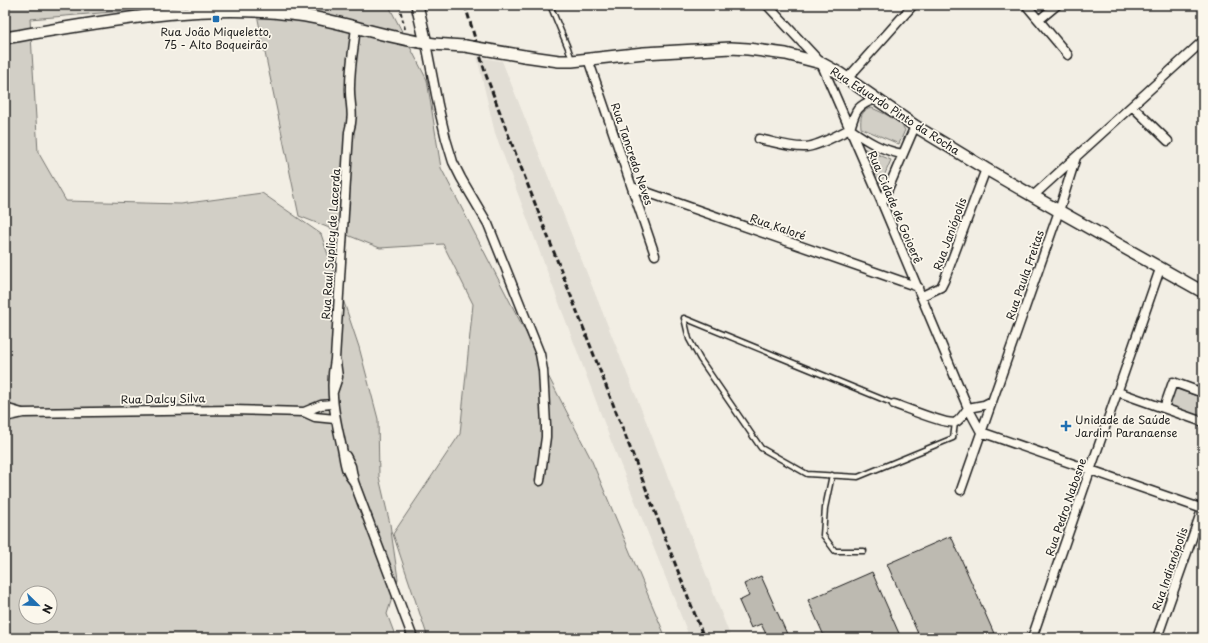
<svg xmlns="http://www.w3.org/2000/svg" width="1208" height="643" font-family="'Playpen Sans',sans-serif">
  <style>
    .built { fill: #e2ded5 }
    .green { fill: #d2cfc6; stroke: #777671; fill-rule: evenodd }
    .building { fill: #bdbab1; stroke: #1c1c1c }
    .lines { fill: none; stroke-linecap: round; stroke-linejoin: round }
    .lane-casing { stroke: #1c1c1c; stroke-width: 7 }
    .street-casing { stroke: #1c1c1c; stroke-width: 11 }
    .secondary-casing { stroke: #1c1c1c; stroke-width: 14 }
    .path { stroke: #1c1c1c; stroke-width: 2; stroke-dasharray: 4 3; stroke-linecap: butt }
    .lane { stroke: #fbf7ec; stroke-width: 4 }
    .street { stroke: #fbf7ec; stroke-width: 8 }
    .secondary { stroke: #fbf7ec; stroke-width: 11 }
    .rail { stroke: #1c1c1c; stroke-width: 3; stroke-dasharray: 6 3; stroke-linecap: butt }
    .secondary-bridge-casing { stroke: #1c1c1c; stroke-width: 14; stroke-linecap: butt }
    .secondary-bridge { stroke: #fbf7ec; stroke-width: 11 }
    .poi-dot { fill: #1f6fb2; stroke: #fbf7ec; stroke-width: 1.5 }
    .labels { text-anchor: middle; stroke-width: 3.5; stroke-linejoin: round; paint-order: stroke }
    .poi-label { font-size: 11px; fill: #1c1c1c; stroke: #fbf7ec }
    .street-label { font-size: 11px; fill: #1c1c1c; stroke: #fbf7ec }
  </style>
  <rect width="100%" height="100%" fill="#f2eee4"/>
  <filter id="ink" filterUnits="userSpaceOnUse"><feTurbulence type="fractalNoise" baseFrequency=".025" numOctaves="2"/><feDisplacementMap in="SourceGraphic" scale="8" xChannelSelector="R" yChannelSelector="G"/><feConvolveMatrix kernelMatrix="1 2 1 2 8 2 1 2 1" color-interpolation-filters="sRGB"/></filter>
  <g filter="url(#ink)">
    <path class="built" d="M 477,57 L 502,61 L 648,426 L 731,638 L 688,638 L 687,631 L 611,441 L 495,133 Z"/>
    <path class="green" d="M 5,5 L 194,5 L 30,19 L 38,152 L 66,201 L 181,204 L 262,193 L 321,234 L 359,347 L 378,419 L 379,477 L 390,524 L 398,579 L 387,614 L 396,638 L 5,638 ZM 26,593 L 50,593 L 50,617 L 26,617 Z
      M 255,5 L 390,5 L 391,10 L 427,80 L 441,168 L 591,459 L 666,638 L 428,638 L 393,534 L 460,434 L 473,304 L 443,244 L 380,248 L 299,216 Z
      M 872,108 L 898,120 L 905,130 L 899,144 L 861,128 C 860,117 861,110 872,108 Z
      M 861,147 L 891,160 L 881,183 L 877,183 C 871,172 871,156 861,147 Z
      M 1173,388 L 1203,398 L 1203,417 L 1167,405 Z"/>
    <path class="building" d="M 951,536 L 996,638 L 920,638 L 887,564 Z
      M 872,572 L 901,638 L 825,638 L 808,600 Z
      M 761,576 L 787,634 L 779,638 L 768,638 L 761,624 L 751,628 L 739,601 L 749,596 L 744,584 Z"/>
    <g class="lines">
      <defs>
        <path id="lane" d="M 550,5 L 568,48 L 572,60
          M 684,318 L 689,339 L 700,359 L 761,448 L 807,474 L 858,477 L 953,438 L 955,423
          M 684,318 L 894,404
          M 832,475 L 825,508 L 823,535 L 835,551 L 864,551"/>
        <path id="street" d="M 767,5 L 821,63 L 882,203 L 968,408 L 981,432
          M 1026,5 L 1068,55
          M 1039,20 L 1057,5
          M 426,43 L 438,105 L 446,139 L 453,162 L 461,178 L 488,224 L 540,354 L 543,370 L 546,425 L 546,437 L 540,481
          M 588,59 L 655,255
          M 847,79 L 913,5
          M 1132,106 L 1168,141
          M 850,129 C 867,141 883,151 903,154
          M 759,139 C 774,142 791,148 806,147 C 819,146 837,135 850,129 C 855,111 857,105 876,99
          M 632,187 L 918,287
          M 1033,196 L 1203,41
          M 882,203 L 915,126
          M 922,296 L 941,287 L 944,281 L 986,169
          M 333,392 L 338,377 L 336,362
          M 1118,392 L 1203,422
          M 894,404 C 904,407 948,426 956,422 C 961,419 965,412 968,408 L 984,405 L 992,401
          M 5,408 L 22,413
          M 1164,408 L 1173,382 L 1203,393
          M 304,412 L 321,405 L 332,404
          M 5,417 L 23,413 L 232,410 L 304,412 L 315,417 L 335,419
          M 981,432 L 1203,509
          M 346,456 L 351,466 L 354,482 L 413,638
          M 354,482 C 344,470 345,462 342,448 C 335,417 329,391 335,359 L 349,132 C 355,112 349,104 350,86 C 350,66 354,46 356,27
          M 961,490 L 1059,211 L 1076,157
          M 1032,638 L 1160,269
          M 1157,638 L 1203,507"/>
        <path id="secondary" d="M 417,5 L 426,43
          M 5,38 C 102,22 201,1 299,15 C 342,21 383,37 426,43 C 439,45 452,45 465,46
          M 524,56 L 559,61 L 572,61 L 644,53 L 731,48 L 748,49 L 786,54 L 821,63 L 839,73 L 915,126 L 986,169 L 1059,211 L 1203,292"/>
      </defs>
      <use href="#lane" class="lane-casing"/>
      <use href="#street" class="street-casing"/>
      <use href="#secondary" class="secondary-casing"/>
      <path class="path" d="M 399,5 L 405,29"/>
      <use href="#lane" class="lane"/>
      <use href="#street" class="street"/>
      <use href="#secondary" class="secondary"/>
      <path class="rail" d="M 465,5 L 486,75 L 508,134 L 704,638"/>
      <defs>
        <path id="secondary-bridge" d="M 465,46 L 524,56"/>
      </defs>
      <use href="#secondary-bridge" class="secondary-bridge-casing"/>
      <use href="#secondary-bridge" class="secondary-bridge"/>
    </g>
  </g>
  <g class="poi-dot">
    <rect x="212" y="15" width="8" height="8" rx="2"/>
    <path d="M1064 420h4v4h4v4h-4v4h-4v-4h-4v-4h4z"/>
  </g>
  <g class="labels">
    <g class="poi-label">
      <text x="216" y="36">Rua João Miqueletto,<tspan x="216" dy="13">75 - Alto Boqueirão</tspan></text>
      <text x="1075" y="424" text-anchor="start">Unidade de Saúde<tspan x="1075" dy="13">Jardim Paranaense</tspan></text>
    </g>
    <g class="street-label">
      <text transform="translate(895 111) rotate(33)" y="4">Rua Eduardo Pinto da Rocha</text>
      <text transform="translate(632 154) rotate(71)" y="4">Rua Tancredo Neves</text>
      <text transform="translate(895 207) rotate(67)" y="4">Rua Cidade de Goioerê</text>
      <text transform="translate(778 227) rotate(19)" y="4">Rua Kaloré</text>
      <text transform="translate(950 234) rotate(-70)" y="4">Rua Janiópolis</text>
      <text transform="translate(331 244) rotate(-86)" y="4">Rua Raul Suplicy de Lacerda</text>
      <text transform="translate(1025 275) rotate(-71)" y="4">Rua Paula Freitas</text>
      <text transform="translate(163 399) rotate(-1)" y="4">Rua Dalcy Silva</text>
      <text transform="translate(1066 507) rotate(-71)" y="4">Rua Pedro Nabosne</text>
      <text transform="translate(1170 569) rotate(-71)" y="4">Rua Indianópolis</text>
    </g>
  </g>
  <rect width="1208" height="643" fill="none" stroke="#fbf7ec" stroke-width="20"/>
  <rect x="10" y="10" width="1188" height="623" fill="none" stroke="#1c1c1c" stroke-width="1.5" filter="url(#ink)"/>
  <g transform="translate(38 605) rotate(113)"><circle r="19" fill="#fbf7ec" stroke="#a29f99"/>
  <path d="M0-3L7 15L0 10L-7 15Z" fill="#1f6fb2"/>
  <text y="-6" font-size="11" font-weight="bold" text-anchor="middle" fill="#1c1c1c">N</text>
  </g>
</svg>
